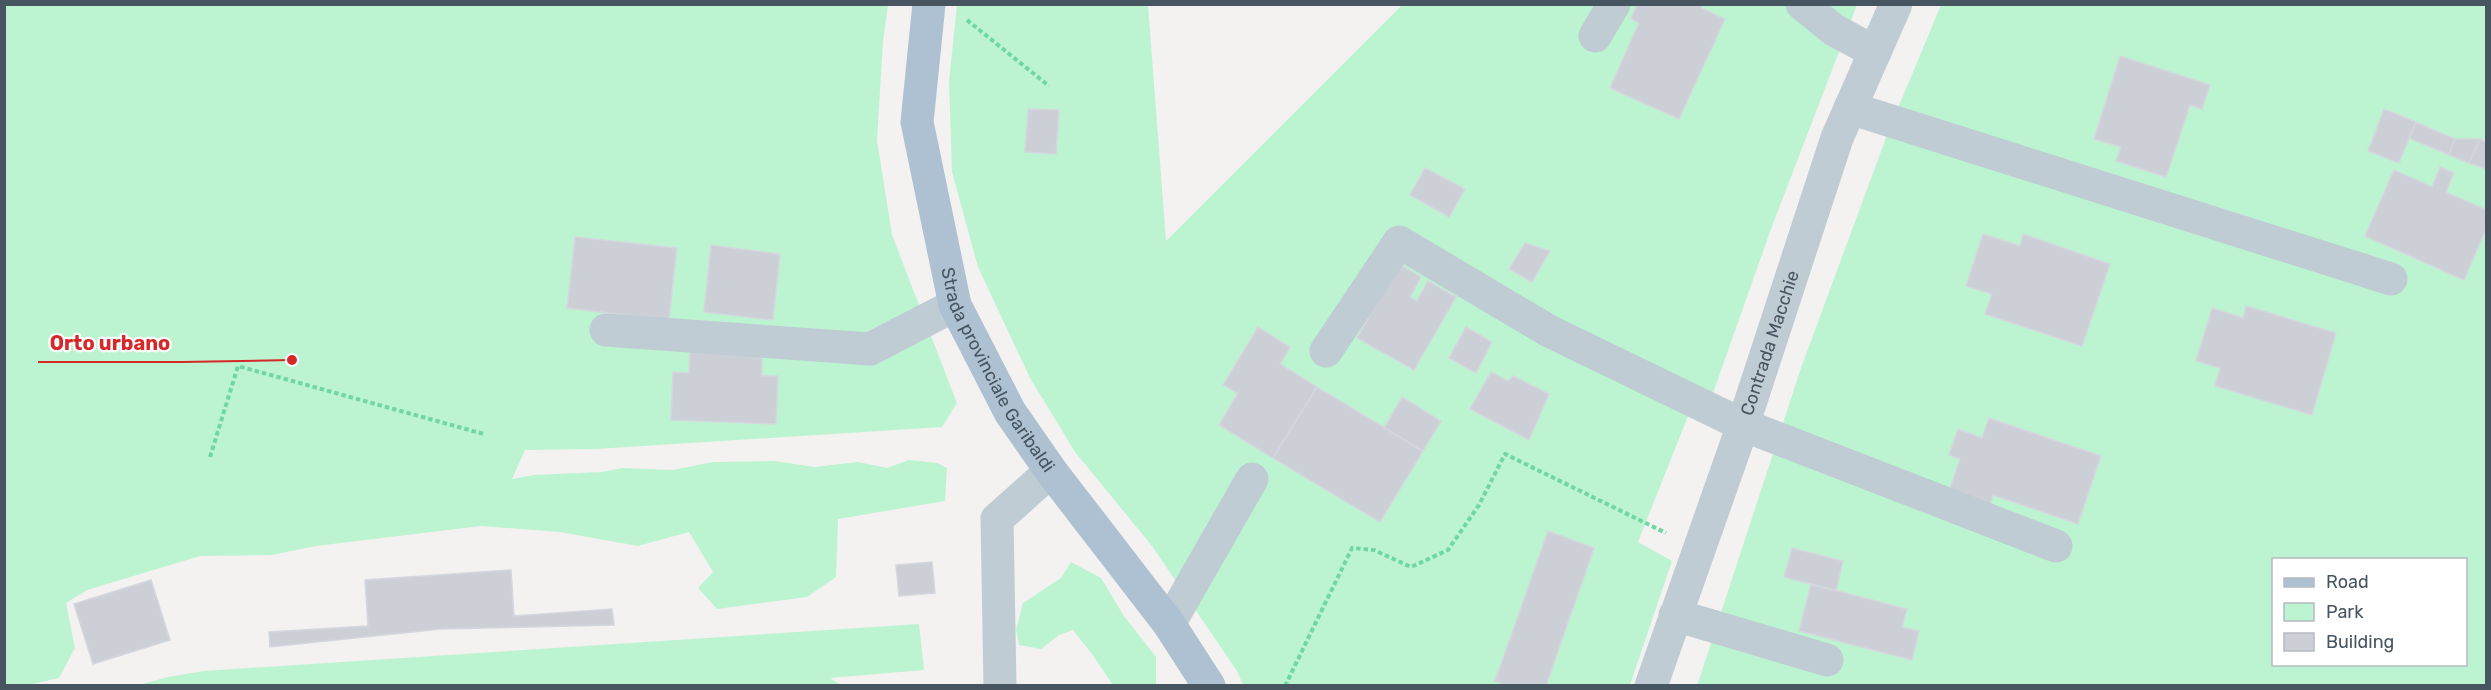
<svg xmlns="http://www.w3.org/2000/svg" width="2491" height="690" font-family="Rubik,sans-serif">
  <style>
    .green { fill: #bcf4d1; fill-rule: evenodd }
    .building { fill: #ccd0d6; stroke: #d4d7dd; stroke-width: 1.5 }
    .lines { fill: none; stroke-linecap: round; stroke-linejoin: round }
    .path { stroke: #70d6a3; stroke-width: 4; stroke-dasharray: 4.5 3; stroke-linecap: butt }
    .minor { stroke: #c0ccd4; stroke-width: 33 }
    .major { stroke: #aec1d2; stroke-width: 33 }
    .labels { text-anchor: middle; stroke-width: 4.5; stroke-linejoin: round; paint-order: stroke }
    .street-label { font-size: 18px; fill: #475561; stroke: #fff }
    .leader { fill: none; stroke: #d62828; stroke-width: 2 }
    .callout-dot { fill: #d62828; stroke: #fff; stroke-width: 2 }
    .callout-label { font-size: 20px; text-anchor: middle; font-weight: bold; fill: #d62828; stroke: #fff; stroke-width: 4.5; stroke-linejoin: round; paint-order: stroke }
  </style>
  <rect width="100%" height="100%" fill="#f4f1f1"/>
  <path class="green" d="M 4,5 L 888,5 L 883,41 L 877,140 L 892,235 L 957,403 L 942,427 L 596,449 L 525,450 L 512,479 L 534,475 L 602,472 L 623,468 L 673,470 L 713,462 L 774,461 L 815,467 L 858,462 L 887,468 L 909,460 L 937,463 L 947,468 L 945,501 L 838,519 L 836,577 L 807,597 L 717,609 L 698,588 L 713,572 L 689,532 L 638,546 L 560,532 L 481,526 L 316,546 L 272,555 L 200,556 L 87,590 L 66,603 L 75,648 L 59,678 L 28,685 L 5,685 Z
    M 957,5 L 1148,5 L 1166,241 L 1402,5 L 1857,5 L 1771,229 L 1713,393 L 1698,391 L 1638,542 L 1672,561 L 1630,685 L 1243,685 L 1237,671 L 1152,546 L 1075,452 L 1030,378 L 978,267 L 952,172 L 949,81 Z
    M 1941,5 L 2486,5 L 2486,685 L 1697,686 L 1801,368 L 1890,127 ZM 2274,560 L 2466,560 L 2466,664 L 2274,664 Z
    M 1071,562 L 1101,578 L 1124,616 L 1156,657 L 1156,685 L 1113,685 L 1092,654 L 1073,630 L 1059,635 L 1041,649 L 1019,645 L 1016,630 L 1023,603 L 1061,578 Z
    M 919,624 L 924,670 L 830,678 L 841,685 L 139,685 L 168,677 L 204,671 Z"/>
  <path class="building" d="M 1637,4 L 1703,4 L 1701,8 L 1725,19 L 1679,119 L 1610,88 L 1639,23 L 1631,19 Z
    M 2120,56 L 2210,85 L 2202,109 L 2190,105 L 2166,177 L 2116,161 L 2121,147 L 2094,139 Z
    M 1028,109 L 1059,110 L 1056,154 L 1025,152 Z
    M 2384,109 L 2416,122 L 2399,163 L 2368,151 Z
    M 2416,122 L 2455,139 L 2449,155 L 2409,138 Z
    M 2455,139 L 2480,139 L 2469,163 L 2449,155 Z
    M 2480,139 L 2486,142 L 2486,169 L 2469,163 Z
    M 2440,167 L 2454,173 L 2446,192 L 2486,210 L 2486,229 L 2464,280 L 2365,236 L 2394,170 L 2432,187 Z
    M 1425,168 L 1465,189 L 1449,217 L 1410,195 Z
    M 1983,234 L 2020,246 L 2023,234 L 2110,264 L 2082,346 L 1985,314 L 1992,294 L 1966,286 Z
    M 575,237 L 677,248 L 669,320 L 567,308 Z
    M 1525,243 L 1550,251 L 1532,282 L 1509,269 Z
    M 711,245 L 780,254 L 773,320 L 704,312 Z
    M 1399,264 L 1421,277 L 1410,297 L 1417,301 L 1428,281 L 1456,297 L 1414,370 L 1357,338 Z
    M 2246,306 L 2336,333 L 2312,415 L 2215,386 L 2220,368 L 2196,361 L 2212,308 L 2243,318 Z
    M 1258,327 L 1290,347 L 1280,364 L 1317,387 L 1273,458 L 1219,425 L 1238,393 L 1223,385 Z
    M 1466,327 L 1492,342 L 1476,373 L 1449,358 Z
    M 690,347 L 762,350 L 762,376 L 778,376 L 776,424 L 671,420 L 673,372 L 689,373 Z
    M 1491,372 L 1508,381 L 1513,376 L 1549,394 L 1529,440 L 1470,409 Z
    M 1317,387 L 1423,451 L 1380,522 L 1273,458 Z
    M 1402,397 L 1441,421 L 1423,451 L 1384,428 Z
    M 1989,418 L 2101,456 L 2078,524 L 1993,495 L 1990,505 L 1949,491 L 1960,459 L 1949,455 L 1958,429 L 1982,438 Z
    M 1548,531 L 1594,548 L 1546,686 L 1507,686 L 1495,681 Z
    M 1792,548 L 1843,561 L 1836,591 L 1784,577 Z
    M 932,562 L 935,593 L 899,596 L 896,565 Z
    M 511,570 L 514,616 L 612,609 L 614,625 L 441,629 L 270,647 L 269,632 L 368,626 L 365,580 Z
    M 151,580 L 170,640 L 93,664 L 74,604 Z
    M 1811,584 L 1907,609 L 1902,627 L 1919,631 L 1912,660 L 1799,631 Z"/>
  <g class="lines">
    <path class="path" d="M 967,20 L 1049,86
      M 210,457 L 238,366 L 484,434
      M 1285,686 L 1352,548 L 1374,550 L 1411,567 L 1448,550 L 1479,505 L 1505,454 L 1666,533"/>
    <g class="minor">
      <path d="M 1802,4 L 1834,30 L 1875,52"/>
      <path d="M 1595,36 L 1614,4"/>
      <path d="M 1850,108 L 2391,279"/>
      <path d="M 606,330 L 870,349 L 955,305"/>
      <path d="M 1326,351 L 1399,242 L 1549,331 L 1743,425 L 2056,546"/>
      <path d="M 1675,615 L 1827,660"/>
      <path d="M 1169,624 L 1252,479"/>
      <path d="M 1000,686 L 997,519 L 1051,471"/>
      <path id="s1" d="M 1651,686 L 1743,425 L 1837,138 L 1896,4"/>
    </g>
    <path class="major" id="s2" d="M 929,4 L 917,122 L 955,305 L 1010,412 L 1051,471 L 1169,624 L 1209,686"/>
  </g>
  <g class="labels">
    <g class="street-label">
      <text dy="6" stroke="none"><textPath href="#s1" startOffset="363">Contrada Macchie</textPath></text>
      <text dy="6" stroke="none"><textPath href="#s2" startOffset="382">Strada provinciale Garibaldi</textPath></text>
    </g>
  </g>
  <path class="leader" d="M292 360L182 362H38"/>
  <circle class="callout-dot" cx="292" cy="360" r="6"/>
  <g class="callout-label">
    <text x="110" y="350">Orto urbano</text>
  </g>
  <rect width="2491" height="690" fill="none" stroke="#475561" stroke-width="12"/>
  <rect x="2272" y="558" width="195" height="108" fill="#ffffff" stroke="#b5bbc0" stroke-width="1.5"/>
  <rect x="2284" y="578" width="30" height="9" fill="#aec1d2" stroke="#b5bbc0" stroke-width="1.5"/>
  <text x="2326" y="588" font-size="18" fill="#475561">Road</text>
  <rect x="2284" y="603" width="30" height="18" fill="#bcf4d1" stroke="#b5bbc0" stroke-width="1.5"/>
  <text x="2326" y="618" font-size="18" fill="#475561">Park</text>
  <rect x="2284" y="633" width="30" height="18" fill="#ccd0d6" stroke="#b5bbc0" stroke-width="1.5"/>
  <text x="2326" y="648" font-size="18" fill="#475561">Building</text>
</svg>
